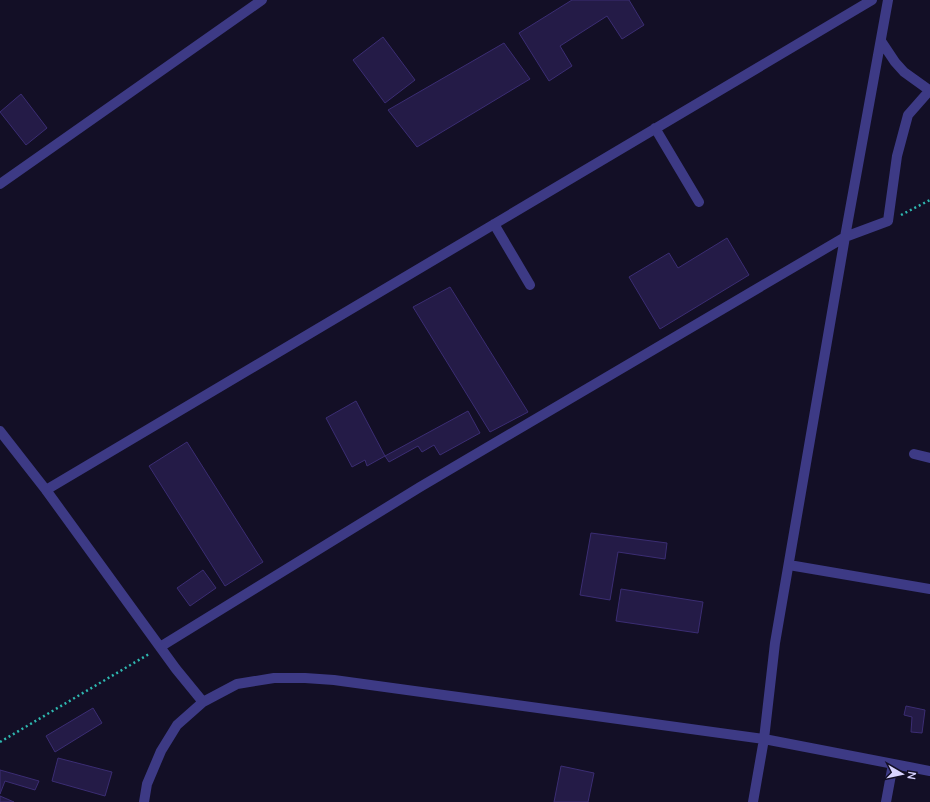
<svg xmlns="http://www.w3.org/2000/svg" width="930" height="802" font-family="Manrope,sans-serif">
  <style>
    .building { fill: #241b47; stroke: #3b2d73 }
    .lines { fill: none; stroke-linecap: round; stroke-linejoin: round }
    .path { stroke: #2fb8b0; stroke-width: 2.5; stroke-dasharray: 2 3; stroke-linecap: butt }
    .minor { stroke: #3d3a85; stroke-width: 10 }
  </style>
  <rect width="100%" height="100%" fill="#130f26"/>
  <path class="building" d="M 572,0 L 629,0 L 644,25 L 622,39 L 607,16 L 560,46 L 572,66 L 549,81 L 519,33 Z
    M 383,37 L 415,80 L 385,103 L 353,60 Z
    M 504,43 L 530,79 L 417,147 L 388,110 Z
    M 21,94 L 47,128 L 26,145 L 0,112 Z
    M 727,238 L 749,275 L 660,329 L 629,277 L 669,253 L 678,268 Z
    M 450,287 L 528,412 L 490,432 L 413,307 Z
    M 356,401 L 385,456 L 367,466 L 365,460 L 352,467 L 326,418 Z
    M 468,411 L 480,433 L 440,455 L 434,445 L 422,452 L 418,446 L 389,462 L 385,456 Z
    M 187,442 L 263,562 L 225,586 L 149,466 Z
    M 591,533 L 667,543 L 665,559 L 618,552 L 610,600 L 580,595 Z
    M 203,570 L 216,588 L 190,606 L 177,588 Z
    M 621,589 L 703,602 L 698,633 L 616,621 Z
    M 906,706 L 925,710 L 922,733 L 911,732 L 912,717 L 904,715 Z
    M 93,708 L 102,723 L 55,752 L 46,736 Z
    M 58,758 L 112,772 L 105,796 L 52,781 Z
    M 561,766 L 594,773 L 588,802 L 554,802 Z
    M 0,770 L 39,781 L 35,790 L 5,781 L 0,794 Z
    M 0,796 L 14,802 L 0,802 Z"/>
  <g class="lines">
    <path class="path" d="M 901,215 L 930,200
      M 0,742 L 149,654"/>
    <path class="minor" d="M 881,41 L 895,62 L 904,72 L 929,90
      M 655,128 L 699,202
      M 0,184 L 262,0
      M 494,224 L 530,285
      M 0,431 L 46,490 L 176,669 L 203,702
      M 914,454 L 930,458
      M 46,490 L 872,0
      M 789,565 L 930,589
      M 160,647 L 420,487 L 845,237 L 888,221 L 897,156 L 908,115 L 930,90
      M 144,802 L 147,784 L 161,751 L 177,725 L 203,702 L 237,684 L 274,678 L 305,678 L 334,680 L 764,739 L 930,771
      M 753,802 L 764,739 L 775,643 L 845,237 L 888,0
      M 886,802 L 893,764"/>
  </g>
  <g transform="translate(902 774) rotate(99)" stroke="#130f26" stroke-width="3" paint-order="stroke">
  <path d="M0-3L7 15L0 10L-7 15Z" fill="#d9d4ff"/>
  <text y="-6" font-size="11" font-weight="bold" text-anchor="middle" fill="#d9d4ff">N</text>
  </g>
</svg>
